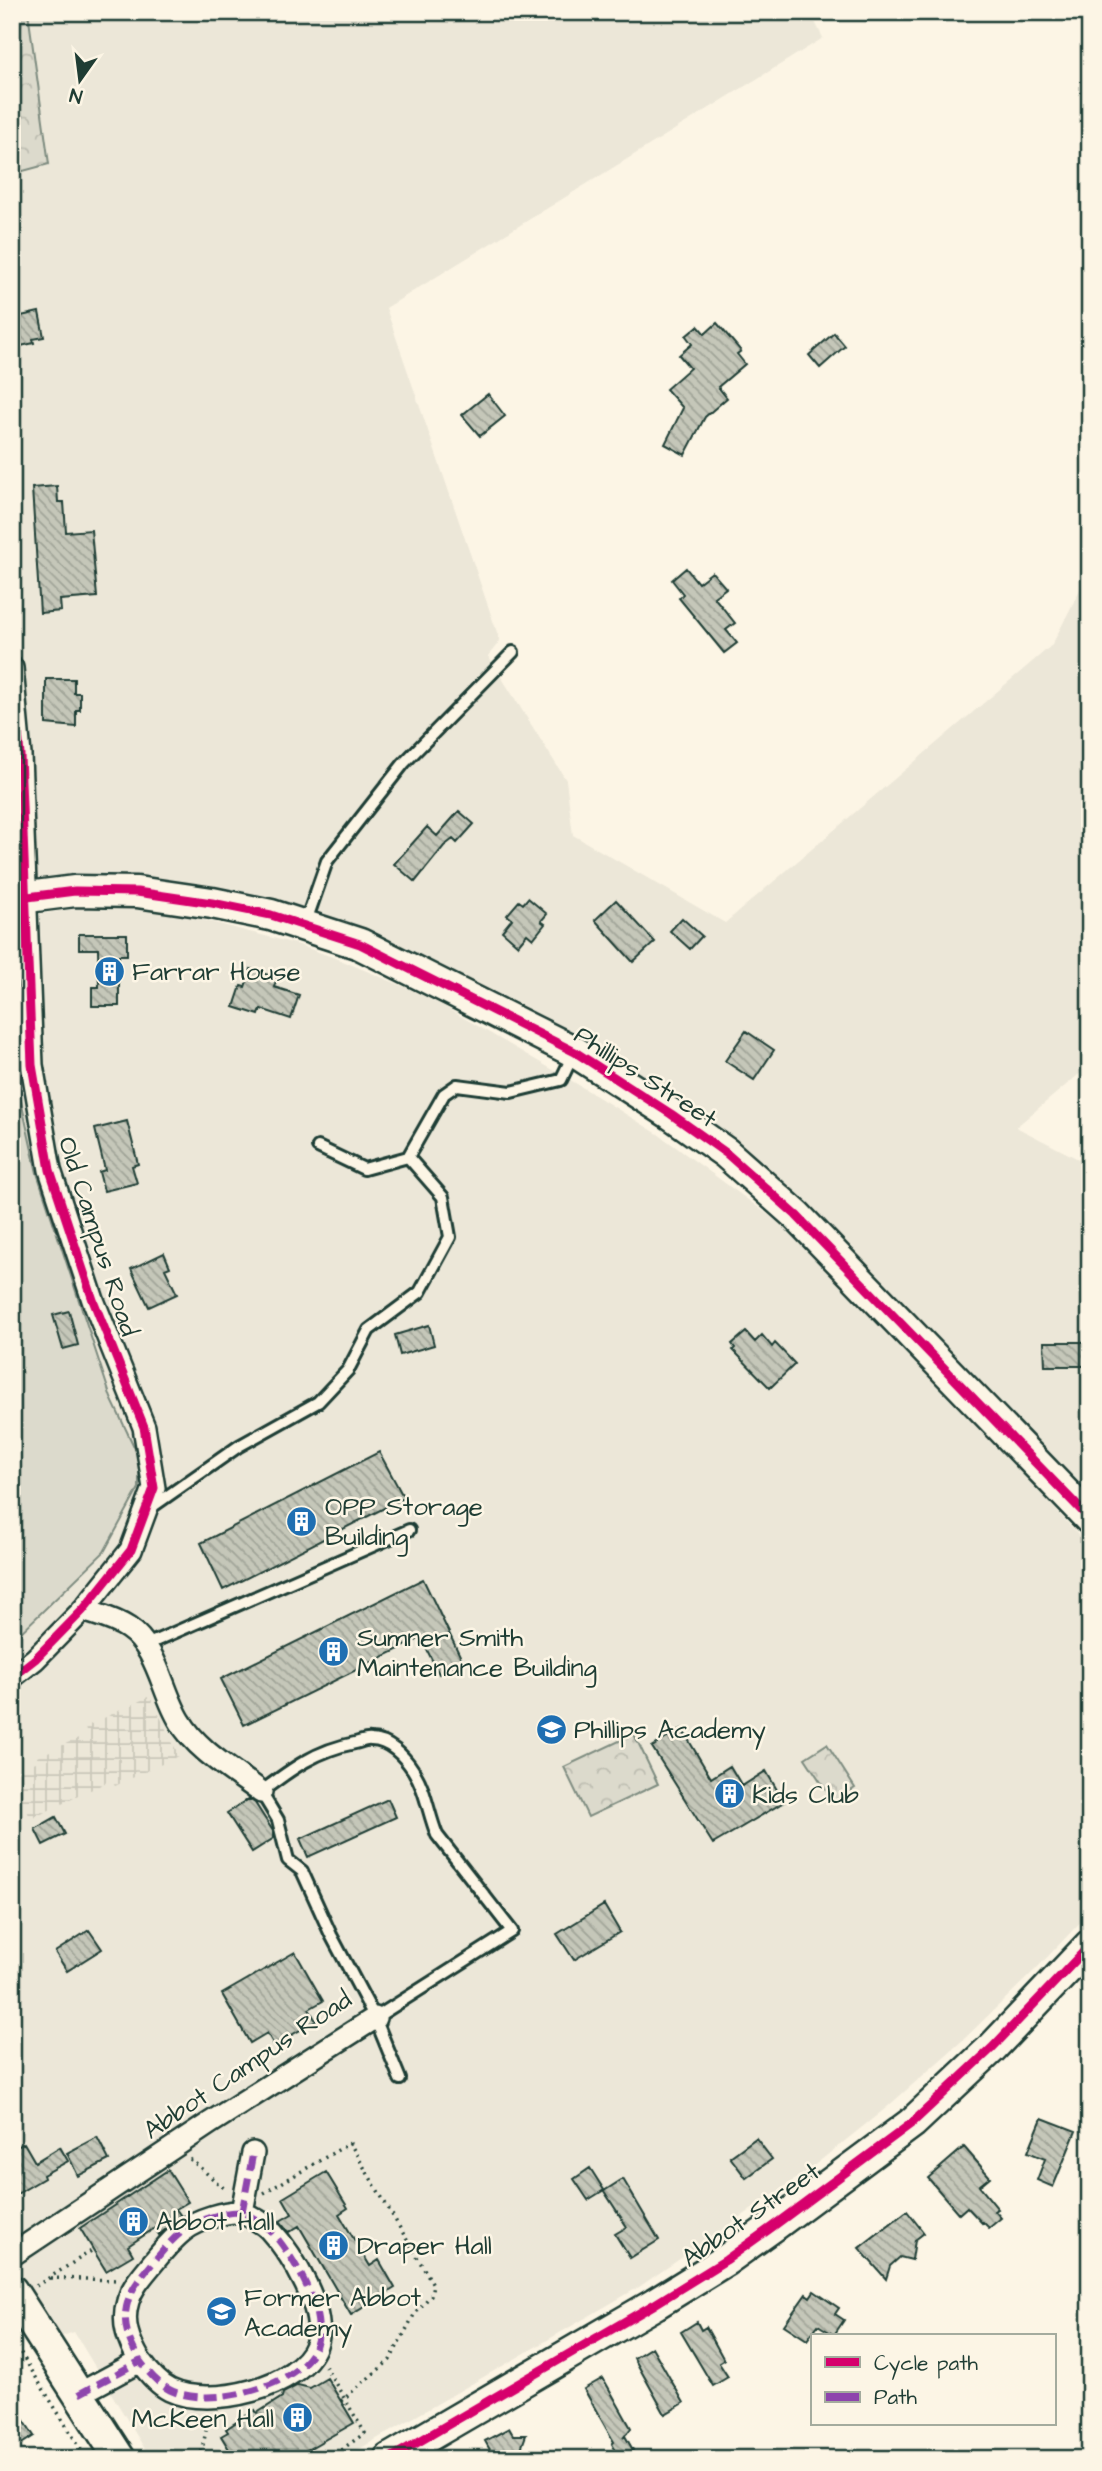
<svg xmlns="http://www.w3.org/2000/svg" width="1102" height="2471" font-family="'Architects Daughter',sans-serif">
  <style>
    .built { fill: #ece7d8 }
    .industrial { fill: url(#industrial-grid) }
    .grass { fill: #dcdacc; stroke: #7e8c80; stroke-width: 2 }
    .park { fill: url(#park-crowns); stroke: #7e8c80; stroke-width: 2 }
    .building { fill: url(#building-back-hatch); stroke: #1f3d34; stroke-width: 2 }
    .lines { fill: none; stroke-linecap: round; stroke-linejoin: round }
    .lane-casing { stroke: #1f3d34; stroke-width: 16 }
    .street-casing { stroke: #1f3d34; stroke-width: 26 }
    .secondary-casing { stroke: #1f3d34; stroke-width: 35 }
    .path { stroke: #1f3d34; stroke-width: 3.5; stroke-dasharray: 2 5; stroke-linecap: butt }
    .lane { stroke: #fcf5e5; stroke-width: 10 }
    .street { stroke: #fcf5e5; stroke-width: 21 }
    .secondary { stroke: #fcf5e5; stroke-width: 30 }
    .quiet { stroke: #8e44ad; stroke-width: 7; stroke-dasharray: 14 7; stroke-linecap: butt }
    .cycleway-casing { stroke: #fcf5e5; stroke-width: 13 }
    .cycleway { stroke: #d6006c; stroke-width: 9 }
    .labels { text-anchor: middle; stroke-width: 5; stroke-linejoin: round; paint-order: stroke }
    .poi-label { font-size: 26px; fill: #1f3d34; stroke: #fcf5e5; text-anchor: start }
    .street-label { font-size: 26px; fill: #1f3d34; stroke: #fcf5e5 }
  </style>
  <defs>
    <pattern id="industrial-grid" width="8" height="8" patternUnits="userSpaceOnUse" patternTransform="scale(1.75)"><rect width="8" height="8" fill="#ece7d8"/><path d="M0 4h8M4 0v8" fill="none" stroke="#cac7ba"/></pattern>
    <pattern id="park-crowns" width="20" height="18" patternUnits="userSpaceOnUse" patternTransform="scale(1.75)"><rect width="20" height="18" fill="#dcdacc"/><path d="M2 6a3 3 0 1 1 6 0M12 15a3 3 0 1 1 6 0" fill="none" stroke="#bcbcb0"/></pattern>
    <pattern id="building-back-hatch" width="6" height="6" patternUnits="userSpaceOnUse" patternTransform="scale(1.75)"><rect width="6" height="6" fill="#c5c7b9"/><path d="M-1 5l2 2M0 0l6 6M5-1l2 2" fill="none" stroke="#9fa397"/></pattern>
  </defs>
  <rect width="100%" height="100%" fill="#fcf5e5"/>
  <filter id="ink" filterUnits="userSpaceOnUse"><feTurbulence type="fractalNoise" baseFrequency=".0143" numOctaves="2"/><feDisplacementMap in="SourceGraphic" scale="14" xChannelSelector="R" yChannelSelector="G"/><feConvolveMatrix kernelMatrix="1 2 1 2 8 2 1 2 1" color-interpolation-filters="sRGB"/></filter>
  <g filter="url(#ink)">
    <path class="built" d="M 12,12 L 810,12 L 823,38 L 386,308 L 500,641 L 488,656 L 566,780 L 573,835 L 725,923 L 1052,645 L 1090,570 L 1090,1065 L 1016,1127 L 1090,1165 L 1090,1500 L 811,1210 L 762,1169 L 328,924 L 12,888 Z
      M 95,905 L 121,906 L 192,917 L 296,944 L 338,959 L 412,990 L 445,1007 L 577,1084 L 658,1134 L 778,1222 L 833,1275 L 935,1379 L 1090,1547 L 1090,1912 L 1036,1969 L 963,2040 L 886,2108 L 806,2172 L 639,2287 L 342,2459 L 151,2459 L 74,2332 L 51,2340 L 12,2277 L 12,919 Z"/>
    <path class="industrial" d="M 150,1696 L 179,1756 L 115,1786 L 111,1780 L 31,1819 L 12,1779 L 12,1773 L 38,1761 L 37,1757 L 87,1734 L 85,1727 Z"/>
    <path class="grass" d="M 12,1060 L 37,1173 L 111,1398 L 139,1457 L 139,1488 L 104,1552 L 12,1641 Z"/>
    <path class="park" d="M 12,12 L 28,12 L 49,164 L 12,174 Z
      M 634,1734 L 658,1784 L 588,1817 L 564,1767 Z
      M 827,1744 L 855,1788 L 834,1802 L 805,1758 Z"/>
    <path class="building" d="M 39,312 L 44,337 L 33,339 L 34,343 L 12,348 L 12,318 Z
      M 717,323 L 741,351 L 737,354 L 745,364 L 718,387 L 727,398 L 705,417 L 685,455 L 665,444 L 683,408 L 666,389 L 690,368 L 679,355 L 692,344 L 686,336 L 698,326 L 705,334 Z
      M 834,333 L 845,346 L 820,368 L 809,355 Z
      M 488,394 L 505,416 L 480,436 L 462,415 Z
      M 57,486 L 58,502 L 64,502 L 66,532 L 91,530 L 97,597 L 60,600 L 61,611 L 40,613 L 32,488 Z
      M 686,568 L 698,583 L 712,572 L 726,588 L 714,597 L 735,623 L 726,630 L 737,643 L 724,653 L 679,598 L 683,594 L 672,580 Z
      M 46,679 L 74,679 L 74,693 L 80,693 L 80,710 L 76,710 L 76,727 L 46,724 Z
      M 459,811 L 474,824 L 457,843 L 453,839 L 444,846 L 415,882 L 394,864 L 427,827 L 437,836 Z
      M 528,898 L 547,914 L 541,921 L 545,924 L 533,939 L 527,934 L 518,945 L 502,931 L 512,919 L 507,915 L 519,901 L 523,904 Z
      M 616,900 L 655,942 L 633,962 L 595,920 Z
      M 682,918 L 702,936 L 690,949 L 670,931 Z
      M 79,934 L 127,934 L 127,955 L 119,955 L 119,1006 L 92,1006 L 92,987 L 99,987 L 98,949 L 79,949 Z
      M 251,969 L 277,978 L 274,987 L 299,995 L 291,1019 L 261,1009 L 259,1015 L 234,1007 L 241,986 L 245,987 Z
      M 746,1031 L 774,1050 L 754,1080 L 725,1061 Z
      M 127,1121 L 138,1164 L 132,1166 L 137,1183 L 104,1191 L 99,1172 L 105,1170 L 95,1129 Z
      M 164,1253 L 170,1267 L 165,1269 L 177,1294 L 149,1307 L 131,1269 Z
      M 69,1311 L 78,1345 L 63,1349 L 53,1315 Z
      M 429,1325 L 434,1345 L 400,1355 L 395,1335 Z
      M 746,1332 L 755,1342 L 762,1335 L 772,1347 L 775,1343 L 795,1364 L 770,1388 L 733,1350 L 735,1348 L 732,1344 Z
      M 1044,1342 L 1084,1342 L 1085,1366 L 1045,1366 Z
      M 379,1452 L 404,1498 L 223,1590 L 201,1543 Z
      M 423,1579 L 463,1662 L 439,1674 L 421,1638 L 244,1725 L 221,1679 Z
      M 682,1729 L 711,1778 L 730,1766 L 742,1786 L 766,1771 L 784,1802 L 713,1844 L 652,1747 Z
      M 249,1799 L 255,1803 L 273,1831 L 274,1838 L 252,1852 L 227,1813 Z
      M 388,1799 L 396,1817 L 308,1857 L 300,1839 Z
      M 56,1817 L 65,1834 L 43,1845 L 35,1829 Z
      M 604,1905 L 620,1932 L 574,1960 L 557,1934 Z
      M 89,1930 L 102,1949 L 67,1971 L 55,1952 Z
      M 295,1952 L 323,2001 L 309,2009 L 316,2021 L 274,2045 L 267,2033 L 250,2043 L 222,1994 Z
      M 1042,2118 L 1076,2131 L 1053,2187 L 1037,2180 L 1045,2159 L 1028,2152 Z
      M 97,2137 L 109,2160 L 78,2176 L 67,2153 Z
      M 756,2138 L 772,2159 L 746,2178 L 730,2157 Z
      M 24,2143 L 35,2162 L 60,2147 L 68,2161 L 43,2175 L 44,2178 L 17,2194 L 12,2186 L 12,2150 Z
      M 964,2147 L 990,2177 L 979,2186 L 998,2209 L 995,2211 L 1001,2218 L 989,2228 L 983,2222 L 982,2223 L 967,2207 L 959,2214 L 928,2178 Z
      M 590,2168 L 604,2190 L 588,2200 L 574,2179 Z
      M 168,2170 L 188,2202 L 176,2209 L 181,2216 L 159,2235 L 155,2228 L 128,2246 L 133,2255 L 106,2271 L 80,2228 Z
      M 326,2172 L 348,2208 L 339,2214 L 370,2266 L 379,2260 L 395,2288 L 351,2315 L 299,2226 L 289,2232 L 280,2221 L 292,2214 L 283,2198 Z
      M 623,2179 L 659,2240 L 630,2258 L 615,2234 L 627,2227 L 604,2191 Z
      M 907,2211 L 924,2233 L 915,2240 L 912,2260 L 900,2257 L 890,2266 L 886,2279 L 859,2248 Z
      M 814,2291 L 839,2308 L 835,2314 L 844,2320 L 834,2335 L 818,2325 L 807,2340 L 784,2325 L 806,2294 L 810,2297 Z
      M 697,2322 L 701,2330 L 706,2327 L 724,2360 L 719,2363 L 728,2377 L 713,2386 L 681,2332 Z
      M 652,2347 L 684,2403 L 665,2414 L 634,2358 Z
      M 327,2378 L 354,2423 L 291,2459 L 235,2459 L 221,2436 L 228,2432 L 226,2429 L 255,2410 L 257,2413 L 282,2397 L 283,2393 L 298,2385 L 310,2388 Z
      M 603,2378 L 631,2428 L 623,2438 L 625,2436 L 633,2450 L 620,2458 L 612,2444 L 614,2442 L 584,2389 Z
      M 12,2402 L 34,2436 L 12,2450 Z
      M 509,2428 L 513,2435 L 526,2435 L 521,2449 L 526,2459 L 495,2459 L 485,2441 Z"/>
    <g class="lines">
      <defs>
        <path id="lane" d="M 305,924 L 327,861 L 404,763 L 513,652
          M 408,1157 L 444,1094 L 457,1085 L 511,1092 L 561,1080 L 574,1053
          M 149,1509 L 239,1446 L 318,1402 L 348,1370 L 369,1330 L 420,1292 L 450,1237 L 443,1197 L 408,1157 L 364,1169 L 318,1147
          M 146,1645 L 409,1530
          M 375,2018 L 512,1931 L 437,1835 C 428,1813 426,1790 413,1770 C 404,1756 389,1740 371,1740 C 366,1739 360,1742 355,1743 C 317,1750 291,1769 261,1792 L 278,1820 L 288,1860 L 302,1871 L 331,1935 L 375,2018 L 400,2079"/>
        <path id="street" d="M 12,668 L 20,755 L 32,1065 L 50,1170 L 93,1300 L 144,1427 L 154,1488 L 131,1550 L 83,1610 L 35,1659 L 12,1677
          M 83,1610 C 98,1615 115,1619 128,1628 C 158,1648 162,1692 180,1721 C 197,1751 234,1771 261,1792
          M 242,2212 L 253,2153
          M 12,2255 L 210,2123 L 375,2018
          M 79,2394 L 140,2361 C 148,2372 158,2384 170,2390 C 209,2409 300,2388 316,2345 C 328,2312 292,2254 270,2230 C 265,2224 251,2216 243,2213 C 229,2209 195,2221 184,2230 C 171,2240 161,2253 151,2265 C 142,2276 132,2287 128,2301 C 121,2323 129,2342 140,2361"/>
        <path id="secondary" d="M 12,899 L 75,891 L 137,892 L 212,903 L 271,915 L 360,944 L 575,1052 L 671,1114 L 726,1153 L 796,1215 L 1090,1519
          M 12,2291 L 120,2459
          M 389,2459 L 655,2304 L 726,2260 L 772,2227 L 912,2123 L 992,2048 L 1090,1945"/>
      </defs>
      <use href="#lane" class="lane-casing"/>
      <use href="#street" class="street-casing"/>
      <use href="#secondary" class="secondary-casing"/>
      <path class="path" d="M 190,2159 L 226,2190
        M 264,2193 L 350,2143
        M 50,2278 L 118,2280
        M 36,2286 L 93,2250
        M 17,2347 L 87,2459
        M 325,2366 L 365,2433 L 328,2459
        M 341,2401 L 390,2360 L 414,2315 L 431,2295 L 433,2284 L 348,2140
        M 143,2451 L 149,2459
        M 200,2459 L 209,2417"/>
      <use href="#lane" class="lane"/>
      <use href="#street" class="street"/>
      <use href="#secondary" class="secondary"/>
      <path class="quiet" d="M 242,2212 L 253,2153
        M 79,2394 L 140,2361 C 148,2372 158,2384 170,2390 C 209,2409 300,2388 316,2345 C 328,2312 292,2254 270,2230 C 265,2224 251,2216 243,2213 C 229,2209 195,2221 184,2230 C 171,2240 161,2253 151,2265 C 142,2276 132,2287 128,2301 C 121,2323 129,2342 140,2361"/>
      <defs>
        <path id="cycleway" d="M 12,668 L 20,755 L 32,1065 L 50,1170 L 93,1300 L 144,1427 L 154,1488 L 131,1550 L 83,1610 L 35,1659 L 12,1677
          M 12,899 L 75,891 L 137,892 L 212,903 L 271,915 L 360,944 L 575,1052 L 671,1114 L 726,1153 L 796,1215 L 1090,1519
          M 389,2459 L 655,2304 L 726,2260 L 772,2227 L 912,2123 L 992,2048 L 1090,1945"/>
      </defs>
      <use href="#cycleway" class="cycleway-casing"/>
      <use href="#cycleway" class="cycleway"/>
    </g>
  </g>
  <defs>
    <symbol id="building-disc" viewBox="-11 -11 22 22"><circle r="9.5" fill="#1f6fb2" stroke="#fcf5e5"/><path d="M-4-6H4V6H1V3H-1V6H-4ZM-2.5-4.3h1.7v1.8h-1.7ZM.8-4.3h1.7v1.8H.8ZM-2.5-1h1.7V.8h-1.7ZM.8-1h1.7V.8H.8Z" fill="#fff"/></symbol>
    <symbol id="school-disc" viewBox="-11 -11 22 22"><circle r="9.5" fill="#1f6fb2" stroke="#fcf5e5"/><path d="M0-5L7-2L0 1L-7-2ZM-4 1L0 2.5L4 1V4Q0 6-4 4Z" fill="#fff"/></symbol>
  </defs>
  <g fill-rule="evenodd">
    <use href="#building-disc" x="92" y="954" width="35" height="35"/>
    <use href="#building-disc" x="284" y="1504" width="35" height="35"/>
    <use href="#building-disc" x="316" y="1634" width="35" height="35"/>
    <use href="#school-disc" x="534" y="1712" width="35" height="35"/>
    <use href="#building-disc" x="712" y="1776" width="35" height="35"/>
    <use href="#building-disc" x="116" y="2204" width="35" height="35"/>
    <use href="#building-disc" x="316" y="2228" width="35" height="35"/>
    <use href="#school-disc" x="204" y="2294" width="35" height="35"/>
    <use href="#building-disc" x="280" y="2400" width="35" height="35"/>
  </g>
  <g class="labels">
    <g class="poi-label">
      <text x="132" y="980">Farrar House</text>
      <text x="325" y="1515">OPP Storage<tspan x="325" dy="30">Building</tspan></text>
      <text x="357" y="1646">Sumner Smith<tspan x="357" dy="30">Maintenance Building</tspan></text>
      <text x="574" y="1738">Phillips Academy</text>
      <text x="752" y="1803">Kids Club</text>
      <text x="156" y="2230">Abbot Hall</text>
      <text x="357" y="2254">Draper Hall</text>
      <text x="244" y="2306">Former Abbot<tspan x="244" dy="30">Academy</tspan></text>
      <text x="274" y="2427" text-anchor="end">McKeen Hall</text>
    </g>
    <g class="street-label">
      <text transform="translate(646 1076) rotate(33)" y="9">Phillips Street</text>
      <text transform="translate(99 1236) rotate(72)" y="9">Old Campus Road</text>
      <text transform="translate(247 2064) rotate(-34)" y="9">Abbot Campus Road</text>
      <text transform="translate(750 2214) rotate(-35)" y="9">Abbot Street</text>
    </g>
  </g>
  <rect width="1102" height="2471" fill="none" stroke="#fcf5e5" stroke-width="42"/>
  <rect x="21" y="21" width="1060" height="2429" fill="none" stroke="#1f3d34" stroke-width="2.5" filter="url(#ink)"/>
  <rect x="811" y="2334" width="245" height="91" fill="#fcf5e5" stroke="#a4ab9e" stroke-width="2"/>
  <rect x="825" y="2357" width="35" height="10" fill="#d6006c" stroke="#a4ab9e" stroke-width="2"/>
  <text x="874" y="2370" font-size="21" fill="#1f3d34">Cycle path</text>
  <rect x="825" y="2392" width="35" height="10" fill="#8e44ad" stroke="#a4ab9e" stroke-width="2"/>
  <text x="874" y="2404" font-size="21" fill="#1f3d34">Path</text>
  <g transform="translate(80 80) rotate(194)" stroke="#fcf5e5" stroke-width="5" paint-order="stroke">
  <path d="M0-5L12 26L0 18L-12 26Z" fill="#1f3d34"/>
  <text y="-10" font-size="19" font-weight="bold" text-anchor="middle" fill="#1f3d34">N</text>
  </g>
</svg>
